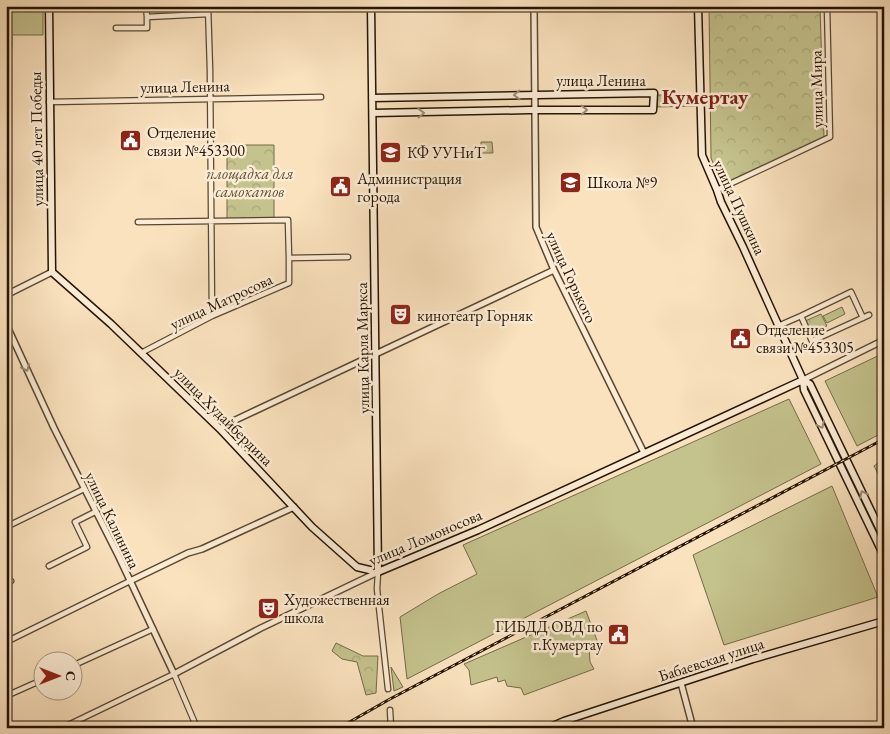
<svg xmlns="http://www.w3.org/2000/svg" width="890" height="734" font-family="'EB Garamond',serif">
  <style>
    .park { fill: url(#park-crowns); stroke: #746a48 }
    .garden { fill: #c4c28d; stroke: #746a48 }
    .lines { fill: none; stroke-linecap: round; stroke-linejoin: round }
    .minor-casing { stroke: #5a4731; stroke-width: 7 }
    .tertiary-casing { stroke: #5a4731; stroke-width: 8 }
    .secondary-casing { stroke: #251302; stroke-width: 9 }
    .minor { stroke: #fcecd5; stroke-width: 4.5 }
    .tertiary { stroke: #fcecd5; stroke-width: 5 }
    .secondary { stroke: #fcecd5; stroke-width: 6 }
    .rail-casing { stroke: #251302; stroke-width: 3 }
    .rail { stroke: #fcecd5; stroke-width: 1; stroke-dasharray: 4; stroke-linecap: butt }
    .oneway { stroke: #9b8a76 }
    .labels { text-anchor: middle; stroke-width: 5; stroke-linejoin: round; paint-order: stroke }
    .street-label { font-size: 16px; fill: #251302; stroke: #fcecd5 }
    .poi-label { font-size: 16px; fill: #251302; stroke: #fcecd5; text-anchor: start }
    .park-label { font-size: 16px; font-style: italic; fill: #5d5033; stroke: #fcecd5 }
    .district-label { font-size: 21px; font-weight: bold; fill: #7a1f14; stroke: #fcecd5 }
  </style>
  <defs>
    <pattern id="park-crowns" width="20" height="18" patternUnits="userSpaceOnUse" patternTransform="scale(1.25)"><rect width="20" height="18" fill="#c4c28d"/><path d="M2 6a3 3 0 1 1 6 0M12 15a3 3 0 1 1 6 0" fill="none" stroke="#a8a678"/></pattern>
  </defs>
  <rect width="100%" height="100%" fill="#fae2be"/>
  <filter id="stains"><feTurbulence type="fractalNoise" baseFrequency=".004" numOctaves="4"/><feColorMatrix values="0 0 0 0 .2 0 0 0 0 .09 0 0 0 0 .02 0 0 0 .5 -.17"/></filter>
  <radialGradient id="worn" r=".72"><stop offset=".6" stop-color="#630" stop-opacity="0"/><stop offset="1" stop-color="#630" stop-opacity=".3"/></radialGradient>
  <path class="park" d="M 255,6 L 284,6 L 284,11 L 255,12 Z
    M 709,6 L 820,6 L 824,138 L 723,187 L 711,158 Z
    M 657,95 L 697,95 L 697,106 L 657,107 Z
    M 481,142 L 492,142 L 493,153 L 481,153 Z
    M 227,145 L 274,145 L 274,218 L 227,219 Z
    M 821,314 L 827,326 L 811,333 L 805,321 Z
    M 336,643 L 363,656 L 378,656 L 376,693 L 366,695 L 357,662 L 342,659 L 332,651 Z
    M 391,667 L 403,687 L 394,691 Z"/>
  <path class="garden" d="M 6,6 L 43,6 L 43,35 L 12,35 L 12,47 L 6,47 Z
    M 842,307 L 845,314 L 827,323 L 823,316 Z
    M 884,353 L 884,432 L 857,446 L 825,381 Z
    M 789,399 L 821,464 L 407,679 L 400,617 L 438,594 L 477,574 L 463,545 Z
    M 884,459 L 884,485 L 874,466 Z
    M 832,486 L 878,597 L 724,645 L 693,555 Z
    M 586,611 L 598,643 L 589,647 L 590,662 L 594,669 L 524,695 L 521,688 L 507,686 L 505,680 L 498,682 L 497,677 L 471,685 L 469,670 L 464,664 Z"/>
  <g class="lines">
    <defs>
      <path id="minor" d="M 146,6 L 147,17 L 208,14
        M 208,6 L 210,70 L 212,316
        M 116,28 L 147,28 L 147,17
        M 49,102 L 321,97
        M 717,190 L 830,137 L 827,6
        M 138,222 L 288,220 L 289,258
        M 801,316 L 851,292 L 863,318
        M 778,326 L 801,316 L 812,341 L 869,315
        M 141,353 L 212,316 L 289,283 L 289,258 L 348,257
        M 6,527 L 84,489
        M 49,566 L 87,547 L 75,522 L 95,512
        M 378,572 L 377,589 L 388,689
        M 6,584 L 11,581
        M 6,642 L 130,581
        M 72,666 L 153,629
        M 6,696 L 42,680
        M 390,710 L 391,728
        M 62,728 L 174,674 L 197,728"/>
      <path id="tertiary" d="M 534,6 L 536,227 L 554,270 L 644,453
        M 6,295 L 52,272
        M 6,324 L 54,428 L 119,557 L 174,674 L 261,628 L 378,572
        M 803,380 L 884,340
        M 220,429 L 229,423 L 554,270
        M 130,581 L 188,553 L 202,549 L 294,507
        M 681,683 L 693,728"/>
      <path id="secondary" d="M 49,6 L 52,272 L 111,324 L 220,429 L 312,527 L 357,567 L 378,572
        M 371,6 L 378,572
        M 698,6 L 702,155 L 717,190 L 721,202 L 743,247 L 803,380 L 804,390 L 884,556
        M 372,98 L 654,93 L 653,110 L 529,110 L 373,113
        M 803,380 L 810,384 L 884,538
        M 378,572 L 478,530 L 803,380
        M 548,728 L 564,721 L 753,659 L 884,621"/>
    </defs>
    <use href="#minor" class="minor-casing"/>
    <use href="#tertiary" class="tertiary-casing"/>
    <use href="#secondary" class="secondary-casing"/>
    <use href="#minor" class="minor"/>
    <use href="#tertiary" class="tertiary"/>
    <use href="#secondary" class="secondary"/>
    <defs>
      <path id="rail" d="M 339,728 L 390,699 L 884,439"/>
    </defs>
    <use href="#rail" class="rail-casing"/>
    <use href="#rail" class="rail"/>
  </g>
  <defs><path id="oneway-chevron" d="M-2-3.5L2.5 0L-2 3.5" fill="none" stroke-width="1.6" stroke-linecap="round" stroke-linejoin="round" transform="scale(1.25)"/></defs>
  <g class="oneway">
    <use href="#oneway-chevron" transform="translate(517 95) rotate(179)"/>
    <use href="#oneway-chevron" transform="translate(584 110)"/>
    <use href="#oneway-chevron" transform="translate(421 113) rotate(-1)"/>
    <use href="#oneway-chevron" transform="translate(26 368) rotate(66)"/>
    <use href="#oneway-chevron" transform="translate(821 425) rotate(64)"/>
    <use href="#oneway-chevron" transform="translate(863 494) rotate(-116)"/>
  </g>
  <defs>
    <symbol id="civic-square" viewBox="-11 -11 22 22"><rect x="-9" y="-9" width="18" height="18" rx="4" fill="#8f2418" stroke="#fcecd5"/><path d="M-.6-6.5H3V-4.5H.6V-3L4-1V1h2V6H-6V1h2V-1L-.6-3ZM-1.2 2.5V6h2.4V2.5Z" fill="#fff"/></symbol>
    <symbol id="university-square" viewBox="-11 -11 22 22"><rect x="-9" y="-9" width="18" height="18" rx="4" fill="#8f2418" stroke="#fcecd5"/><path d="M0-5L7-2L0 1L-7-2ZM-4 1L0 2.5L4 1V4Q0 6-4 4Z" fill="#fff"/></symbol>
    <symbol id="school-square" viewBox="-11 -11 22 22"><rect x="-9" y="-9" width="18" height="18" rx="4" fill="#8f2418" stroke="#fcecd5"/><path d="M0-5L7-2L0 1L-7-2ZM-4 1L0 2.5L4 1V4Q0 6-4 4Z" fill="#fff"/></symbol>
    <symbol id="theatre-square" viewBox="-11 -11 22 22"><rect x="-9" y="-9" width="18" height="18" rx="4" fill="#8f2418" stroke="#fcecd5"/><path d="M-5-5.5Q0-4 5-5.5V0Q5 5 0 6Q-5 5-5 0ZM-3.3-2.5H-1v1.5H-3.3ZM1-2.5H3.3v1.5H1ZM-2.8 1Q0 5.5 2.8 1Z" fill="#fff"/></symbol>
  </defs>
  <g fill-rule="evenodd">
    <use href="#civic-square" x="118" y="128" width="25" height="25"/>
    <use href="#university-square" x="378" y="140" width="25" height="25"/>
    <use href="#school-square" x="558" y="170" width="25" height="25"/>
    <use href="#civic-square" x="328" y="174" width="25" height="25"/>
    <use href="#theatre-square" x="388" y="302" width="25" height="25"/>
    <use href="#civic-square" x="728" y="326" width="25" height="25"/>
    <use href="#theatre-square" x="256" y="596" width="25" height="25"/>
    <use href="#civic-square" x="606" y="622" width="25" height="25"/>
  </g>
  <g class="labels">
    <g class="street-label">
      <text x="601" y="86">улица Ленина</text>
      <text transform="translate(185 86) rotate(-1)" y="6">улица Ленина</text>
      <text transform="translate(816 89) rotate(-91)" y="6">улица Мира</text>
      <text transform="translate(36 139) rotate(-91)" y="6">улица 40 лет Победы</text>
      <text transform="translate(740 207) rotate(65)" y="6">улица Пушкина</text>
      <text transform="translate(572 277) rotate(65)" y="6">улица Горького</text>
      <text transform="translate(221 301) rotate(-25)" y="6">улица Матросова</text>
      <text transform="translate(362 348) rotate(-91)" y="6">улица Карла Маркса</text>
      <text transform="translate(224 416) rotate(45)" y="6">улица Худайбердина</text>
      <text transform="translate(113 520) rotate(64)" y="6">улица Калинина</text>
      <text transform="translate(425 537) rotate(-23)" y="6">улица Ломоносова</text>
      <text transform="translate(711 659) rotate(-18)" y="6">Бабаевская улица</text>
    </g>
    <g class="poi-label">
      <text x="147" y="138">Отделение<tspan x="147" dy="18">связи №453300</tspan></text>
      <text x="407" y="158">КФ УУНиТ</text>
      <text x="357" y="184">Администрация<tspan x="357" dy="18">города</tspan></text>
      <text x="587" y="188">Школа №9</text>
      <text x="417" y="321">кинотеатр Горняк</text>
      <text x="756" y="335">Отделение<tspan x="756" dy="18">связи №453305</tspan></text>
      <text x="284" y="605">Художественная<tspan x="284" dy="18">школа</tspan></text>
      <text x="603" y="632" text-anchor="end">ГИБДД ОВД по<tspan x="603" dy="18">г.Кумертау</tspan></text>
    </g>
    <g class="park-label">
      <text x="250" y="179">площадка для<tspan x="250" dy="18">самокатов</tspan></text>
    </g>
    <g class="district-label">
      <text x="705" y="104">Кумертау</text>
    </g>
  </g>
  <rect width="890" height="734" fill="none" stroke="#fae2be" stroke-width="25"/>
  <rect x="8" y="8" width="875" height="719" fill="none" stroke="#251302" stroke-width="2.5"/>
  <rect x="12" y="12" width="865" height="709" fill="none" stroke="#251302"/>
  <g transform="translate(58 676) rotate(90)"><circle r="24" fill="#fcecd5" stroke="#a69581"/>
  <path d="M0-4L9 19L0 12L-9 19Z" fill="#8f2418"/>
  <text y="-8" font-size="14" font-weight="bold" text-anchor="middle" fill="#251302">С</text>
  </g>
  <rect width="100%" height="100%" filter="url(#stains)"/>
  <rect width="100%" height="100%" fill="url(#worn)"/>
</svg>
